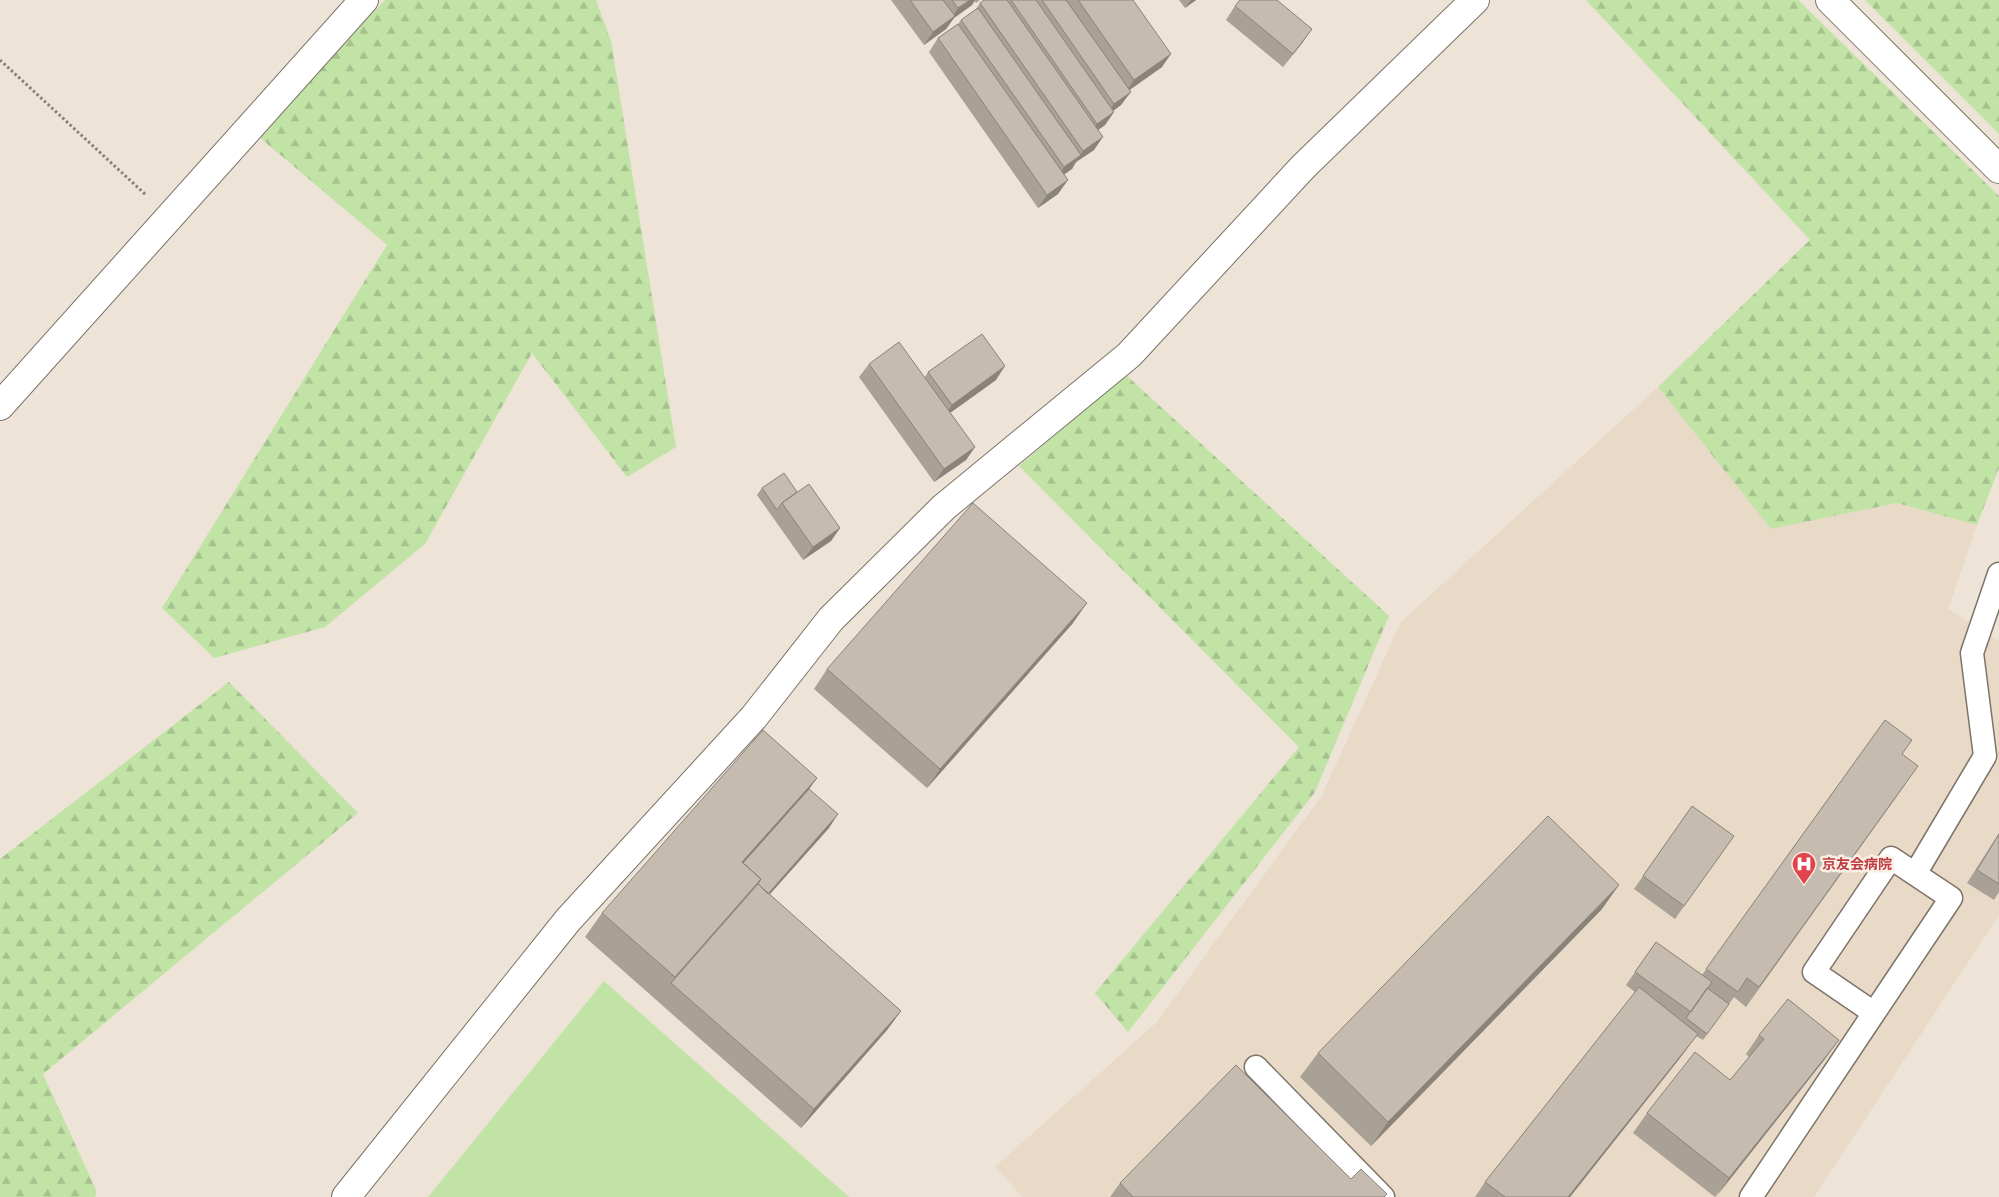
<svg xmlns="http://www.w3.org/2000/svg" width="1999" height="1197" font-family="'Work Sans','Noto Sans JP',sans-serif">
  <style>
    .built { fill: #e9d9c7 }
    .forest { fill: url(#forest-firs) }
    .pitch { fill: #c1e3a6 }
    .lines { fill: none; stroke-linecap: round; stroke-linejoin: round }
    .service-casing { stroke: #7c7368; stroke-width: 25 }
    .minor-casing { stroke: #7c7368; stroke-width: 30 }
    .path { stroke: #878078; stroke-width: 3; stroke-dasharray: 2.5 2.5; stroke-linecap: butt }
    .service { stroke: #fff; stroke-width: 22 }
    .minor { stroke: #fff; stroke-width: 28 }
    .wall { fill: #a9a196 }
    .shaded-wall { fill: #8a837a }
    .building { fill: #c5bbaf; stroke: #8a837a }
    .labels { text-anchor: middle; stroke-width: 5; stroke-linejoin: round; paint-order: stroke }
    .health-label { font-size: 14px; font-weight: bold; fill: #be3a42; stroke: #fbf0e4; text-anchor: start }
  </style>
  <defs>
    <pattern id="forest-firs" width="22" height="20" patternUnits="userSpaceOnUse" patternTransform="scale(1.25)"><rect width="22" height="20" fill="#c1e3a6"/><path d="M5 1l3.5 6h-7zM16 11l3.5 6h-7z" fill="#a5c28e"/></pattern>
  </defs>
  <rect width="100%" height="100%" fill="#ede3d7"/>
  <path class="built" d="M 1658,387 L 1771,529 L 1897,503 L 1977,525 L 1948,609 L 1999,641 L 1999,915 L 1814,1197 L 1023,1197 L 995,1167 L 1156,1023 L 1321,797 L 1401,622 Z"/>
  <path class="forest" d="M 385,0 L 596,0 L 611,41 L 676,447 L 627,477 L 532,353 L 425,544 L 325,627 L 214,658 L 162,608 L 387,245 L 258,136 Z
    M 1586,0 L 1798,0 L 1999,196 L 1999,468 L 1977,525 L 1897,503 L 1771,529 L 1658,387 L 1810,240 Z
    M 1865,0 L 1999,0 L 1999,134 Z
    M 1126,375 L 1389,616 L 1315,792 L 1128,1032 L 1095,993 L 1299,747 L 1019,466 Z
    M 229,682 L 358,813 L 43,1074 L 97,1192 L 95,1197 L 0,1197 L 0,859 Z"/>
  <path class="pitch" d="M 604,981 L 849,1197 L 428,1197 Z"/>
  <g class="lines">
    <defs>
      <path id="service" d="M 1891,858 L 1951,898 L 1874,1013 L 1814,972 Z
        M 1915,874 L 1985,756 L 1972,653 L 1999,574
        M 1256,1067 L 1383,1197
        M 1751,1197 L 1874,1013"/>
      <path id="minor" d="M 1830,0 L 1999,169
        M 0,406 L 364,0
        M 346,1197 L 568,920 L 754,717 L 831,619 L 944,507 L 1129,355 L 1303,167 L 1475,0"/>
    </defs>
    <use href="#service" class="service-casing"/>
    <use href="#minor" class="minor-casing"/>
    <path class="path" d="M 0,60 L 146,195"/>
    <use href="#service" class="service"/>
    <use href="#minor" class="minor"/>
  </g>
  <path class="wall" d="M 891,0 L 980,0 L 976,3 L 975,1 L 972,5 L 954,18 L 946,29 L 924,45 Z
    M 984,0 L 1133,0 L 1162,67 L 1129,90 L 1121,105 L 1113,111 L 1114,112 L 1105,125 L 1098,130 L 1094,150 L 1076,162 L 1072,169 L 1064,174 L 1058,194 L 1038,208 L 929,52 L 938,38 L 958,24 L 961,20 L 976,9 L 980,3 Z
    M 1179,0 L 1196,0 L 1185,8 Z
    M 1235,6 L 1303,42 L 1283,67 L 1226,20 Z
    M 869,364 L 925,377 L 928,372 L 996,380 L 950,413 L 975,447 L 966,460 L 934,482 L 859,377 Z
    M 762,488 L 797,492 L 840,528 L 831,541 L 803,560 L 757,495 Z
    M 1073,623 L 927,788 L 814,689 L 827,669 Z
    M 1885,720 L 1902,754 L 1905,785 L 1746,1007 L 1734,997 L 1703,1040 L 1696,1036 L 1680,1058 L 1570,1197 L 1475,1197 L 1485,1182 L 1635,992 L 1626,985 L 1656,942 L 1702,975 Z
    M 817,778 L 809,789 L 829,828 L 769,895 L 901,1011 L 887,1030 L 801,1128 L 585,937 L 602,913 Z
    M 1692,806 L 1734,836 L 1675,919 L 1634,889 Z
    M 1999,833 L 1999,892 L 1994,900 L 1967,883 Z
    M 1602,909 L 1371,1146 L 1300,1077 L 1318,1053 Z
    M 1759,1035 L 1825,1059 L 1715,1197 L 1633,1133 L 1647,1113 L 1730,1080 L 1749,1057 L 1746,1054 Z
    M 1351,1179 L 1385,1197 L 1110,1197 L 1120,1183 Z"/>
  <path class="shaded-wall" d="M 970,0 L 975,0 L 972,5 L 954,18 L 946,29 L 924,45 L 933,32 L 951,19 L 958,8 Z
    M 1191,0 L 1196,0 L 1185,8 Z
    M 1312,29 L 1303,42 L 1283,67 L 1293,54 Z
    M 1171,54 L 1162,67 L 1124,94 L 1134,80 Z
    M 1131,92 L 1121,105 L 1105,117 L 1114,104 Z
    M 1114,112 L 1105,125 L 1088,137 L 1097,124 Z
    M 1103,137 L 1094,150 L 1076,162 L 1072,169 L 1055,181 L 1064,167 L 1079,157 L 1083,151 Z
    M 1068,180 L 1058,194 L 1038,208 L 1047,195 Z
    M 1005,366 L 996,380 L 943,418 L 952,405 Z
    M 975,447 L 966,460 L 934,482 L 944,469 Z
    M 840,528 L 831,541 L 803,560 L 813,547 Z
    M 1087,603 L 1073,623 L 927,788 L 940,769 Z
    M 817,778 L 800,802 L 735,875 L 742,862 Z
    M 838,814 L 829,828 L 754,912 L 763,899 Z
    M 1619,885 L 1602,909 L 1371,1146 L 1388,1122 Z
    M 901,1011 L 887,1030 L 801,1128 L 814,1109 Z
    M 1698,1034 L 1680,1058 L 1570,1197 L 1568,1197 Z
    M 1839,1040 L 1825,1059 L 1716,1197 L 1729,1178 Z"/>
  <path class="building" d="M 910,0 L 943,0 L 955,16 L 933,32 Z
    M 952,0 L 970,0 L 958,8 Z
    M 984,0 L 1007,0 L 1103,137 L 1083,151 L 980,3 Z
    M 1011,0 L 1036,0 L 1114,112 L 1097,124 Z
    M 1042,0 L 1066,0 L 1131,92 L 1114,104 Z
    M 1078,0 L 1133,0 L 1171,54 L 1134,80 Z
    M 1240,0 L 1277,0 L 1312,29 L 1293,54 L 1235,6 Z
    M 978,8 L 1081,155 L 1064,167 L 961,20 Z
    M 958,24 L 1068,180 L 1047,195 L 938,38 Z
    M 982,334 L 1005,366 L 952,405 L 928,372 Z
    M 899,342 L 975,447 L 944,469 L 869,364 Z
    M 784,473 L 797,492 L 782,503 L 777,510 L 762,488 Z
    M 809,484 L 840,528 L 813,547 L 782,503 Z
    M 973,503 L 1087,603 L 940,769 L 827,669 Z
    M 1885,720 L 1912,740 L 1902,754 L 1918,766 L 1759,987 L 1747,978 L 1738,992 L 1706,969 Z
    M 763,730 L 817,778 L 742,862 L 761,879 L 675,977 L 602,913 Z
    M 809,789 L 838,814 L 768,894 L 758,884 L 761,879 L 743,863 Z
    M 1692,806 L 1734,836 L 1684,906 L 1643,876 Z
    M 1548,816 L 1619,885 L 1388,1122 L 1318,1053 Z
    M 1999,834 L 1999,884 L 1977,870 Z
    M 758,884 L 901,1011 L 814,1109 L 671,983 Z
    M 1656,942 L 1712,982 L 1691,1012 L 1635,972 Z
    M 1639,987 L 1698,1034 L 1568,1197 L 1505,1197 L 1485,1182 Z
    M 1707,988 L 1729,1004 L 1707,1034 L 1686,1018 Z
    M 1788,999 L 1839,1040 L 1729,1178 L 1647,1113 L 1695,1052 L 1730,1080 L 1764,1039 L 1759,1035 Z
    M 1236,1065 L 1351,1179 L 1361,1169 L 1387,1194 L 1384,1197 L 1133,1197 L 1120,1183 Z"/>
  <defs>
    <symbol id="hospital-pin" viewBox="-11 -11 22 30"><path d="M0 17L-7.5 6A9.5 9.5 0 1 1 7.5 6Z" fill="#e0444e" stroke="#fbf0e4"/><path d="M-5-5h3v3.5h4V-5h3V5h-3V1.5h-4V5h-3Z" fill="#fff"/></symbol>
  </defs>
  <g fill-rule="evenodd">
    <use href="#hospital-pin" x="1790" y="850" width="28" height="38"/>
  </g>
  <g class="labels">
    <g class="health-label">
      <text x="1822" y="869">京友会病院</text>
    </g>
  </g>
</svg>
